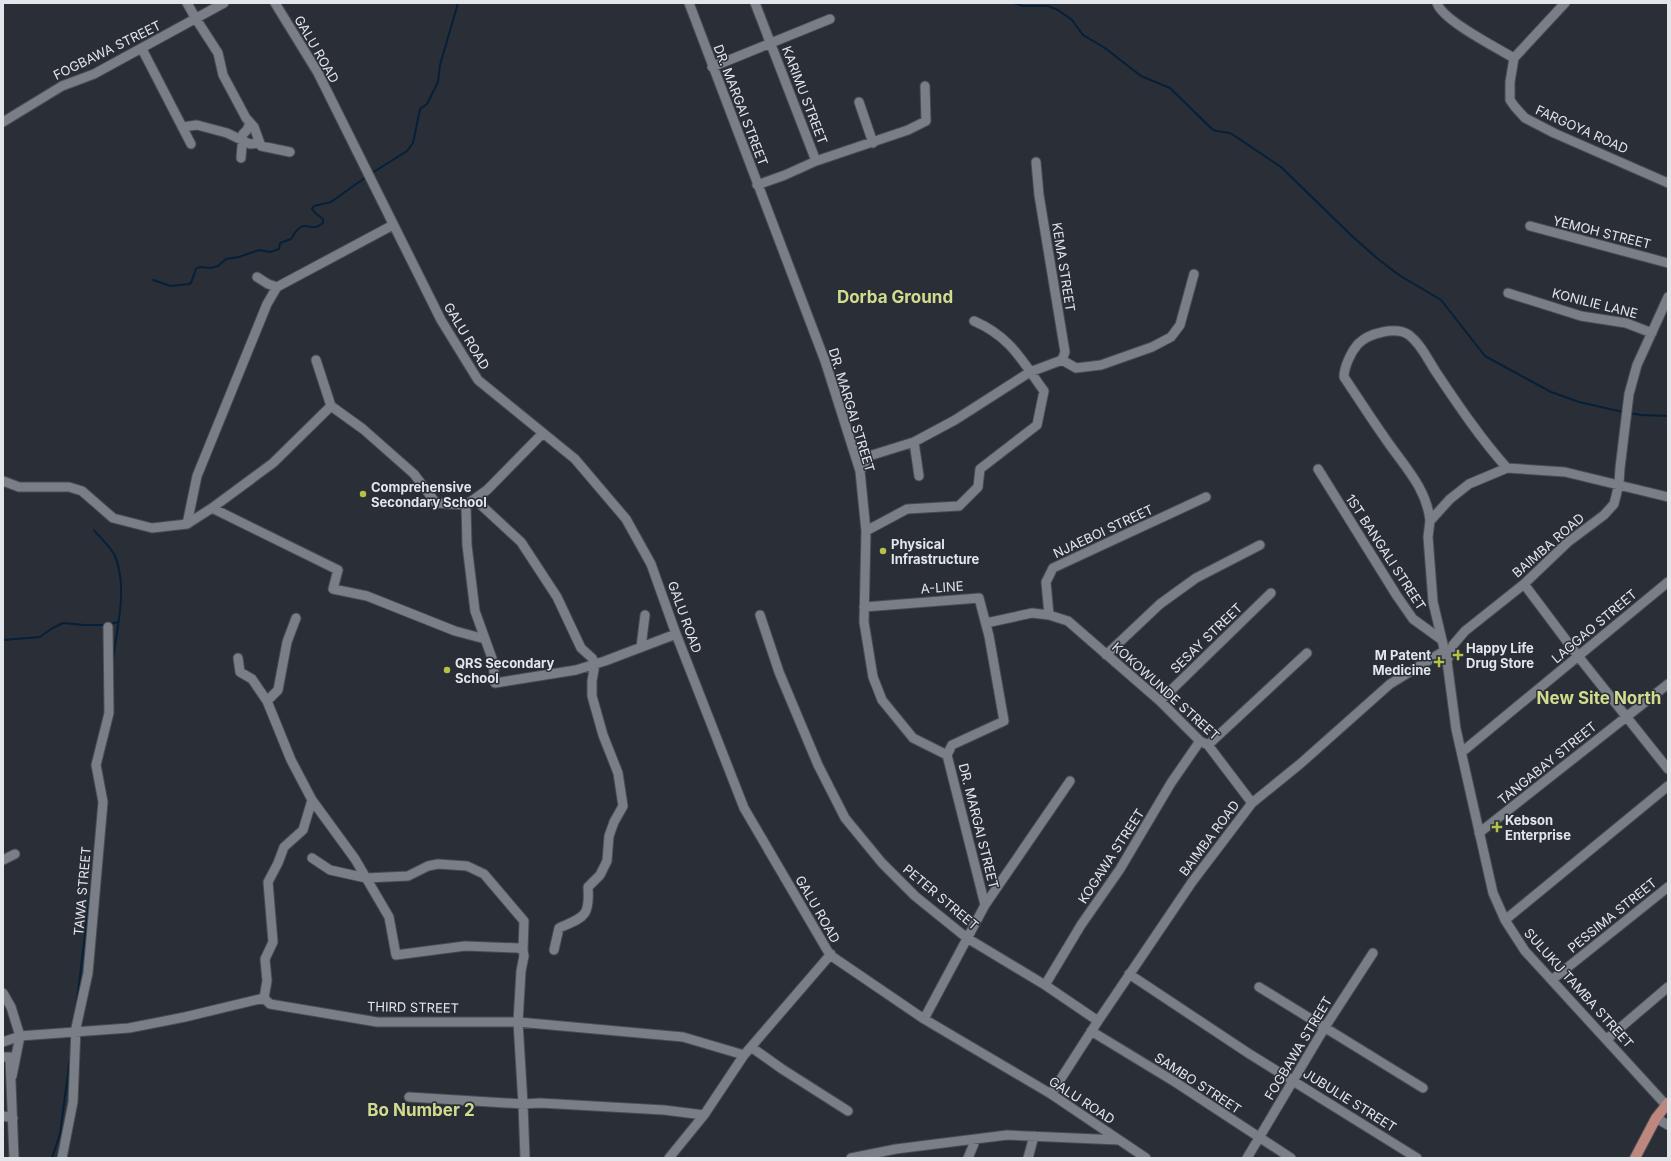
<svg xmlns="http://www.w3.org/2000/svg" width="1671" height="1161" font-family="Inter,sans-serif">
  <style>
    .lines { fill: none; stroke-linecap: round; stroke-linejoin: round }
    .stream { stroke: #052038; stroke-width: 2 }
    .minor-casing { stroke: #494d52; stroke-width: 11 }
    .primary-casing { stroke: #494d52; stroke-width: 12 }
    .minor { stroke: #797e87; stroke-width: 9 }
    .primary { stroke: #bd877d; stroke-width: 10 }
    .poi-dot { fill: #b6c148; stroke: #2a2e36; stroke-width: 1.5 }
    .labels { text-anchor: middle; stroke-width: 3; stroke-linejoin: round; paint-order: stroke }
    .street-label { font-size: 13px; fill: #e2e5ea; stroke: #2a2e36 }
    .poi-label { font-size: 13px; font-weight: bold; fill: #e2e5ea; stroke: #2a2e36; text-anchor: start }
    .district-label { font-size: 17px; font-weight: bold; fill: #d2dc8f; stroke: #2a2e36 }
  </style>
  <rect width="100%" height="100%" fill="#2a2e36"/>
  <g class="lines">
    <path class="stream" d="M 1014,3 L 1023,6 L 1048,6 L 1058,10 L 1072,20 L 1083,35 L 1105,48 L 1141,76 L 1170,88 L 1212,129 C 1220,134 1225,130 1232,134 L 1281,167 L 1353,237 L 1378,259 L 1399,275 L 1441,300 L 1485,356 L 1551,392 L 1579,402 L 1623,412
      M 372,173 L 407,151 L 413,143 L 420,109 L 427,104 L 438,82 L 440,65 L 458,3
      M 153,280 L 171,286 L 189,284 L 191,283 L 196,269 L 199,267 L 211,268 L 218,266 L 226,259 L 239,257 L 259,250 L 270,252 L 279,249 L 280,243 L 291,239 C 305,214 309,235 323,223 L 323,219 L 315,213 L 312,209 L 314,206 L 331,202 L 366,177
      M 1630,413 L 1641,415 L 1668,416
      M 94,530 C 100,538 111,547 115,556 C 128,588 117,627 113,659
      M 110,624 L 118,622
      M 3,640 L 40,637 L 51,629 L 63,623 L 84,625 L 105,625
      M 76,1009 L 91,886
      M 52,1158 L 60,1134 L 70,1059"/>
    <defs>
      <path id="minor" d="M 187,3 L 196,19 L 218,53 L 223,75 L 246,118 L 254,127 L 261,146 L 290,152
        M 275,3 L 318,73 L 441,320 L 478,380 L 575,459 L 626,519 L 651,564 L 676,634 L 744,808 L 830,955 L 924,1019 L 1051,1094 L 1146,1158
        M 689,3 L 825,361 L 860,471 L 866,531 L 864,622 L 873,677 L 882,700 L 913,738 L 947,755 L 985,905
        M 755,3 L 816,161 L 785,175 L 757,185
        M 1437,3 C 1442,20 1497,48 1514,58
        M 1565,3 L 1514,58 L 1510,82 L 1510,100 L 1515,107 L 1525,118 L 1554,133 L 1668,183
        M 142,49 L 191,144
        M 712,67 L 830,19
        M 859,102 L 873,143
        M 3,122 L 62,86 L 94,74 L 224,3
        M 182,127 L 197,125 L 227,133 L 250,144 L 260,143
        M 241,158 L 243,134 L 247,130 L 250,123
        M 816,161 L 908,130 L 926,121 L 925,86
        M 1530,226 L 1668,263
        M 257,277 L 268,284 L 277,287
        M 1508,293 L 1581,316 L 1626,323 L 1652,333
        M 316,360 L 331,406
        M 1062,360 L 1076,368 L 1101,365 L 1152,347 L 1171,337 L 1180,325 L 1194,274
        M 331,406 L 363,429 L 414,474 L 436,503 L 466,505 L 487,490 L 543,433
        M 1318,469 L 1397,596 L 1413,619 L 1442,640
        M 860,471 L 869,456 L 914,442
        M 919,476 L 914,442 L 955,420 L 1030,372 L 1062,360 L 1065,352 L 1039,195 L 1036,162
        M 3,481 L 19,487 L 69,487 L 82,491 L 113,518 L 152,528 L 187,524 L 212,508 L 273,463 L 331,406
        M 476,498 L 482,506 L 521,542 L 557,597 L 581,648 L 592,658 L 595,664 L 592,681 L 592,696 L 603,735 L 618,773 L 623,806 L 614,822 L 609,836 L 607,861 L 600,875 L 588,887 C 590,917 584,917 559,928 L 554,950
        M 466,505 L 467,545 L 475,611 L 493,661 L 495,683 L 576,670 L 605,661 L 676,634
        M 212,508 L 338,570 L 333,589 L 367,596 L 455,631 L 485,639
        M 1430,521 C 1427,489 1405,467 1387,441 C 1372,420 1358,398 1344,377 C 1344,367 1351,352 1358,344 C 1369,333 1396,326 1409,335 C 1421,344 1428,360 1436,372 C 1458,405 1481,439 1507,468
        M 187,524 L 197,476 L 267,304 L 277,287 L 393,225
        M 866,531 L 907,509 L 959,506 L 978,487 L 980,469 L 1037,425 L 1044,391 C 1022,361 1011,337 974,321
        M 1524,584 L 1578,656 L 1668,769
        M 864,607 L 979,598 L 989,636 L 1004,721 L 952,745 L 947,755
        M 760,615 L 779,672 L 818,765 L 845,818 L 882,863 L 915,896 L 967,938 L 1045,985 L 1098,1021
        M 1049,615 L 1046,582 L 1053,568 L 1206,497
        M 986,623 L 1032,613 L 1049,615 L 1068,621 L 1160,701 L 1200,741 L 1208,745 L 1252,803
        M 641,647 L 645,615
        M 1106,655 L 1160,604 L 1196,578 L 1260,545
        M 238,658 L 240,672 L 252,679 L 267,701
        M 1447,661 L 1453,645 L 1465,631 L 1524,584 L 1568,542 L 1604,515 L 1614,504 L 1619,484 L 1620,468 L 1629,394 L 1637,365 L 1668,297
        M 1160,701 L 1271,593
        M 1208,745 L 1307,653
        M 1462,752 L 1668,582
        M 1479,833 L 1668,684
        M 312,858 L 330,870 L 366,878 L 408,876 L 428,866 L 438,864 L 467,866 L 484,874 L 524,921 L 523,950
        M 3,860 L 15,854
        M 1505,920 L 1668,786
        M 1129,974 L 1248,1053 L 1417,1158
        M 1553,979 L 1668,887
        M 1045,985 L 1081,925 L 1120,869 L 1171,783 L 1200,741
        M 1259,987 L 1423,1088
        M 3,993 L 11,1007 L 20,1036 L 3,1042
        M 264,998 L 270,1004 L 377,1022 L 518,1022 L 521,971 L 524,956 L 523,950 L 518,948 L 465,946 L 396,955 L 389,917 L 355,859 L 312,800 L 291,760 L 267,701 L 278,690 L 287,642 L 296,618
        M 264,998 L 267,981 L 265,959 L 273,942 L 268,882 L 278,863 L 284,847 L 303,830 L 312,800
        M 924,1019 L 985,905 L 1070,781
        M 1091,1031 L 1175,1082 L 1291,1158
        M 1607,1039 L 1668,987
        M 751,1047 L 782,1069 L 848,1111
        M 3,1057 L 10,1057 L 14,1158
        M 12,1076 L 20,1036 L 129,1028 L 185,1017 L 264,998
        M 1051,1094 L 1098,1021 L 1192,882 L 1252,803 L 1300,764 L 1390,684 L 1444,651
        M 409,1097 L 523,1104 L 540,1103 L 664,1110 L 704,1115
        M 1666,1105 L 1525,951 L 1505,920 L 1493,893 L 1456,729 L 1447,661 L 1433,602 L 1428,537 L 1430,521 L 1450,499 L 1469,484 L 1507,468 L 1565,472 L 1668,497
        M 3,1116 L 13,1118
        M 1656,1118 L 1668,1125
        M 62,1158 L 73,1102 L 76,1028 L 88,973 L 103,802 L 96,765 L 109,713 L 108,627
        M 525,1158 L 523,1104 L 518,1022 L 683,1037 L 744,1055
        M 669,1158 L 704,1115 L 744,1055 L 831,954
        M 851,1158 L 896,1149 L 1007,1135 L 1119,1140
        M 968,1158 L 976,1139
        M 1028,1158 L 1034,1136
        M 1247,1158 L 1325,1027 L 1373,953"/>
      <path id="primary" d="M 1635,1158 L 1656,1118 L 1668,1103"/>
    </defs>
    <use href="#minor" class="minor-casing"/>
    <use href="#primary" class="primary-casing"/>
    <use href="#minor" class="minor"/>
    <use href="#primary" class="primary"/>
  </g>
  <g class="poi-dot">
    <circle cx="363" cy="494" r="4"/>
    <circle cx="883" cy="551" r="4"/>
    <path d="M1456 649h4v4h4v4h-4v4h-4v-4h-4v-4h4z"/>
    <path d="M1437 656h4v4h4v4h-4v4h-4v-4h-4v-4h4z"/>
    <circle cx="447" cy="670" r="4"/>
    <path d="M1495 821h4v4h4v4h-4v4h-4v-4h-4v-4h4z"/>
  </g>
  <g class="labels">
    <g class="street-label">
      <text transform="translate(317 49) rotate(60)" y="5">GALU ROAD</text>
      <text transform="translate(107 50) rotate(-26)" y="5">FOGBAWA STREET</text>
      <text transform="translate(805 95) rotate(69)" y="5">KARIMU STREET</text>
      <text transform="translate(741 105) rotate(69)" y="5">DR. MARGAI STREET</text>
      <text transform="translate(1582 129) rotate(24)" y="5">FARGOYA ROAD</text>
      <text transform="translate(1602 232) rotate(14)" y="5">YEMOH STREET</text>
      <text transform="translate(1064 267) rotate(81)" y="5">KEMA STREET</text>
      <text transform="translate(1595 303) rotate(14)" y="5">KONILIE LANE</text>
      <text transform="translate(467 336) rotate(59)" y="5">GALU ROAD</text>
      <text transform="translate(852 410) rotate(73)" y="5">DR. MARGAI STREET</text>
      <text transform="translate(1103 531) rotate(-25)" y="5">NJAEBOI STREET</text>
      <text transform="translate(1548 545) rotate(-41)" y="5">BAIMBA ROAD</text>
      <text transform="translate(1386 552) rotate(57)" y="5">1ST BANGALI STREET</text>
      <text transform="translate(942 587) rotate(-4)" y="5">A-LINE</text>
      <text transform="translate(685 617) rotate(70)" y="5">GALU ROAD</text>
      <text transform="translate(1594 626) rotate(-40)" y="5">LAGGAO STREET</text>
      <text transform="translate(1206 638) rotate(-44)" y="5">SESAY STREET</text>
      <text transform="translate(1166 691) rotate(42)" y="5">KOKOWUNDE STREET</text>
      <text transform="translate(1547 763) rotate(-39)" y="5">TANGABAY STREET</text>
      <text transform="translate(979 826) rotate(76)" y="5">DR. MARGAI STREET</text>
      <text transform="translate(1209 838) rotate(-53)" y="5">BAIMBA ROAD</text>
      <text transform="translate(1111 856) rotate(-57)" y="5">KOGAWA STREET</text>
      <text transform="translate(82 891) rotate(-85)" y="5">TAWA STREET</text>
      <text transform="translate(941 897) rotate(40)" y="5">PETER STREET</text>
      <text transform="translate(818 909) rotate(60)" y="5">GALU ROAD</text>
      <text transform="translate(1612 915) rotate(-39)" y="5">PESSIMA STREET</text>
      <text transform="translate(1579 988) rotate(48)" y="5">SULUKU TAMBA STREET</text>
      <text transform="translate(413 1007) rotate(1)" y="5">THIRD STREET</text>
      <text transform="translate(1298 1048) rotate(-59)" y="5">FOGBAWA STREET</text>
      <text transform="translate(1198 1083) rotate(33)" y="5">SAMBO STREET</text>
      <text transform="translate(1082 1100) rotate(33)" y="5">GALU ROAD</text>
      <text transform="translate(1350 1100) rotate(32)" y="5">JUBULIE STREET</text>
    </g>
    <g class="poi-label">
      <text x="371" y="492">Comprehensive<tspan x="371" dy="15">Secondary School</tspan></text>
      <text x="891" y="549">Physical<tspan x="891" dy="15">Infrastructure</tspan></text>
      <text x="1466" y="653">Happy Life<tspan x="1466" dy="15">Drug Store</tspan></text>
      <text x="1431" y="660" text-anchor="end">M Patent<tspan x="1431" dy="15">Medicine</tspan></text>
      <text x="455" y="668">QRS Secondary<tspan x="455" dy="15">School</tspan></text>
      <text x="1505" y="825">Kebson<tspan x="1505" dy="15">Enterprise</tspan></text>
    </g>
    <g class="district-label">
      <text x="895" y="303">Dorba Ground</text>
      <text x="1599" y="704">New Site North</text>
      <text x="421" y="1116">Bo Number 2</text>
    </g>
  </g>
  <rect width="1671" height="1161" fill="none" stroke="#e2e5ea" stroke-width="8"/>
</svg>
